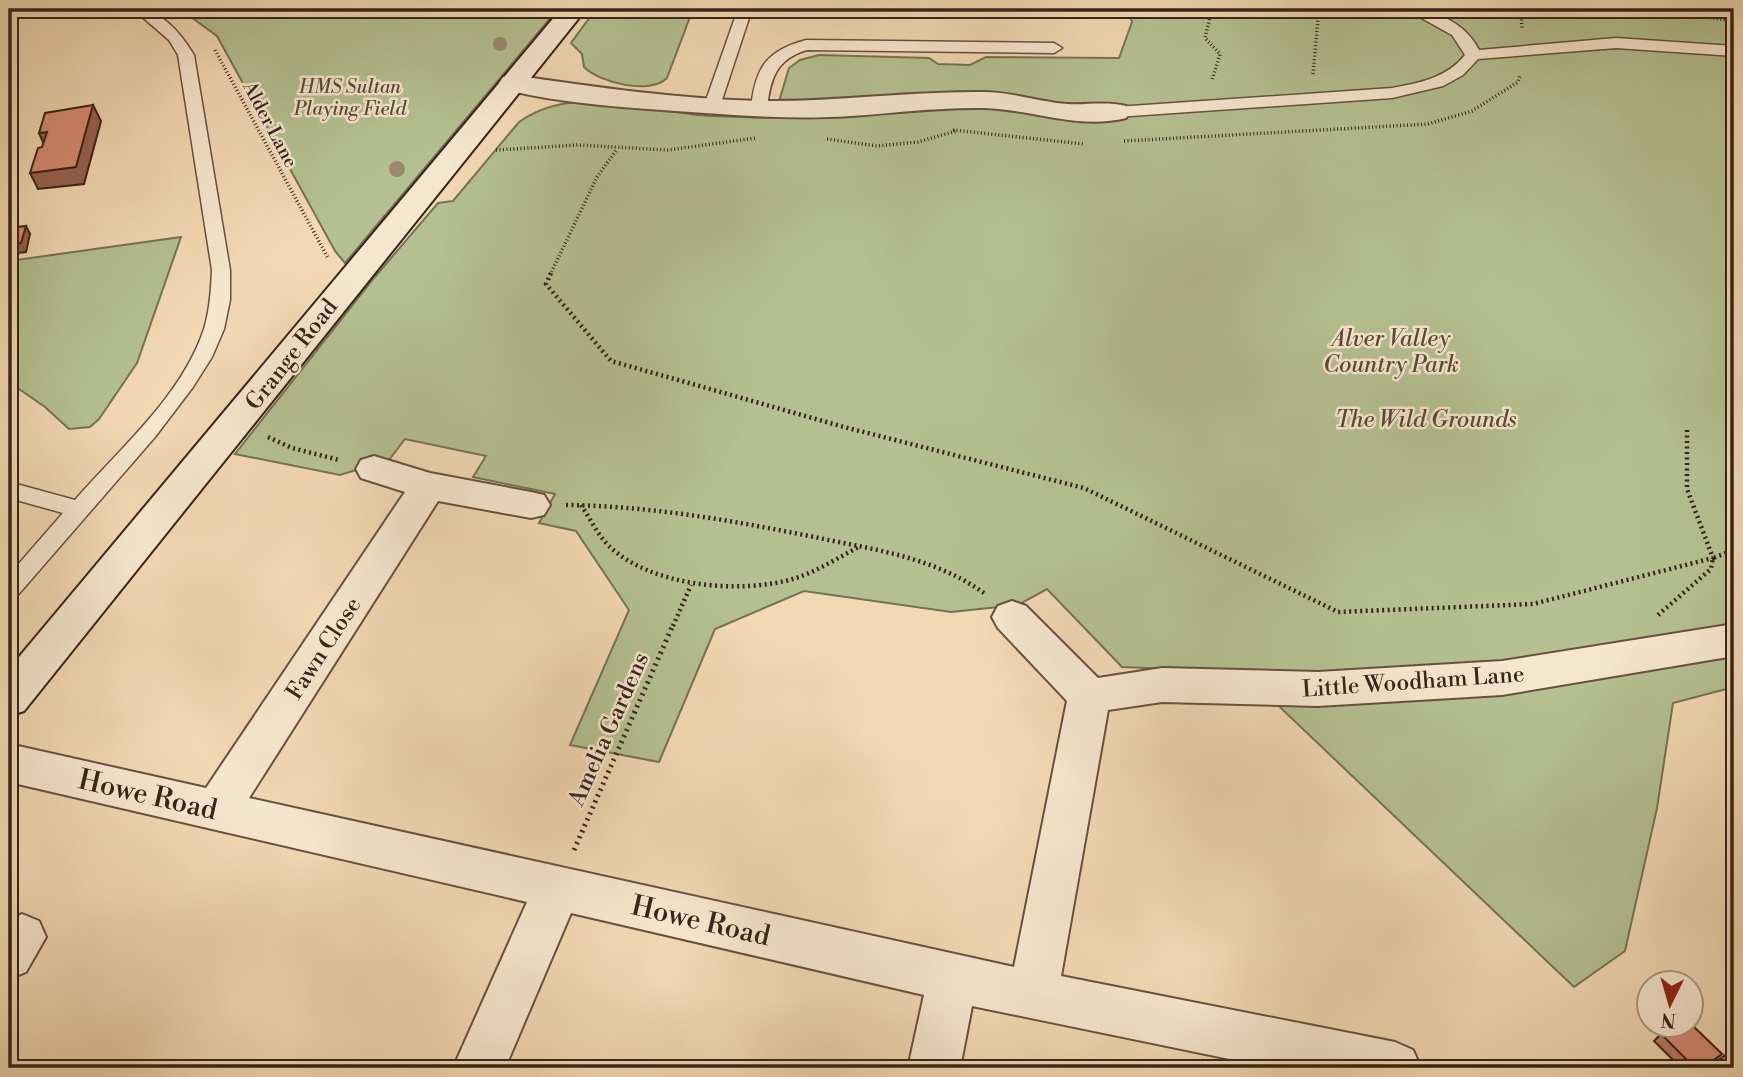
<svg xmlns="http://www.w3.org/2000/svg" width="1743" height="1077" font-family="'Libre Bodoni',serif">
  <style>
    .green { fill: #b4c091; stroke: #767256; stroke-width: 2 }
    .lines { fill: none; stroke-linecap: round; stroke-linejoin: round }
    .lane-casing { stroke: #665140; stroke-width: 3 }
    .street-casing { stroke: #665140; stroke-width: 4 }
    .secondary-casing { stroke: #37241a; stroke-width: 4 }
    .path-far2 { stroke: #37241a; stroke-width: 3.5; stroke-dasharray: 1 2.5; stroke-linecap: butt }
    .path-far1 { stroke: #37241a; stroke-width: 4.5; stroke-dasharray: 2 3.5; stroke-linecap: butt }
    .path { stroke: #37241a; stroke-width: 5; stroke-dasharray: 2 4.5; stroke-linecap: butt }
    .lane { fill: #f7e6ce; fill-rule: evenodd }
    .street { fill: #f7e6ce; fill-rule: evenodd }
    .secondary { fill: #f7e6ce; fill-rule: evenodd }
    .tree { fill: #9c8a6f }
    .wall { fill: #b87861; stroke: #37241a; stroke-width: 2 }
    .shaded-wall { fill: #96614f; stroke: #37241a; stroke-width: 2 }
    .building { fill: #d68b71; stroke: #37241a; stroke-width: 2 }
    .labels { text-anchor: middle; stroke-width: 5; stroke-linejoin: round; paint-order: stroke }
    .far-park-label { font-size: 19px; font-style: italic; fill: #564b38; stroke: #f7e6ce }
    .far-street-label { font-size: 19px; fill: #37241a; stroke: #f7e6ce }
    .park-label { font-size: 23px; font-style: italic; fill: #564b38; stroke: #f7e6ce }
    .street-label { font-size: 23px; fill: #37241a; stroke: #f7e6ce }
    .near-street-label { font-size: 28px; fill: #37241a; stroke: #f7e6ce }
  </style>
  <rect width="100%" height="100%" fill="#f2d8b3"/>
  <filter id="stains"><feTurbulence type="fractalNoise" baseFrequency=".00286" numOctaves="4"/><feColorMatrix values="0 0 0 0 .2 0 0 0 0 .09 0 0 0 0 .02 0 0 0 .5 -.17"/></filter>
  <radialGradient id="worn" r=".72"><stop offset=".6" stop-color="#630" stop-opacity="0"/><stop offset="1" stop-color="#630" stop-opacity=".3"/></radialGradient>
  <path class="green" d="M 180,9 L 558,9 L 345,263 L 335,251 L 217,36 Z
    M 596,9 L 693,9 L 667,78 C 650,95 600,83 584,67 L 582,54 L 571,43 Z
    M 1128,9 L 1734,9 L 1734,687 L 1673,703 L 1657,808 L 1625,951 L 1574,987 L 1243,672 L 1122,667 L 1047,589 L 1018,605 L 951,612 L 804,591 L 715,629 L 659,762 L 570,745 L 629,610 L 576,531 L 539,523 L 555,494 L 473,477 L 486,456 L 405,439 L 389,460 L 340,475 L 235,454 L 374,278 L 438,203 L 453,201 L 519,122 C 571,85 639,108 698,115 C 723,117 749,117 774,118 L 789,68 L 800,60 L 819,55 L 929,58 L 938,64 L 970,65 L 986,57 L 1119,58 L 1132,22 Z
    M 181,237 L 137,363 L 99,419 L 90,427 L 69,429 L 45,407 L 9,382 L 9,261 Z"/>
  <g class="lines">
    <defs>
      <path id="lane" d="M 133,9 C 161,9 180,32 194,55 L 230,270 L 230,300 L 224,329 L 212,357 L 193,387 L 155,437 L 17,596 L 9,599 L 9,575 L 63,513 L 9,498 L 9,482 L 75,500 C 120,448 182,396 204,329 C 210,309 211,290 212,270 L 178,55 L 169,40 Z
        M 738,9 L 752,9 L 720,106 L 712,111 L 706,109 L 704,106 Z
        M 1405,9 C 1434,9 1465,22 1479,50 L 1616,38 L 1734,46 L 1734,56 L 1616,48 L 1478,59 L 1463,75 L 1443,86 L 1392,98 L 1116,117 L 1108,112 L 1116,107 L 1392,88 C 1419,83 1447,78 1465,55 L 1452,35 Z
        M 806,40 L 1054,43 L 1062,48 L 1054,53 L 807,50 C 776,59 770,79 767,109 L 765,112 L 753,112 L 751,109 C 755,69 765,51 806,40 Z"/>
      <path id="street" d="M 512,75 C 594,87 677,99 760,101 C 835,102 909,91 983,92 C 1012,92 1039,102 1068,104 C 1087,105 1107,101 1126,106 L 1130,112 L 1126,118 C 1078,130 1031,109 984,108 C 939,107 895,113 851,116 C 793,120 734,115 676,111 C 619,107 558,103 503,89 L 499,83 L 503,77 Z
        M 374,456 L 430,473 L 531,492 L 544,495 L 550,505 L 544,515 L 531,518 L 438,501 L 249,798 L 1014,967 L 1067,701 L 998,628 L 992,617 L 998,606 L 1012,601 L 1026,606 L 1098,678 L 1162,668 L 1318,672 L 1502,661 L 1734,624 L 1734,656 L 1502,695 L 1318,706 L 1162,702 L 1108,710 L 1061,976 L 1395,1042 L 1413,1050 L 1421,1068 L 1273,1068 L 972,1006 L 960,1068 L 908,1068 L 924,995 L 571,913 L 505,1068 L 453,1068 L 527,902 L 9,782 L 9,744 L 206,788 L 405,492 L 361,478 L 356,469 L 361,460 Z
        M 22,914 L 39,921 L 46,937 L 26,972 L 9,979 L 9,920 Z"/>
      <path id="secondary" d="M 561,9 L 586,9 L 24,711 L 9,716 L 9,669 Z"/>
    </defs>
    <use href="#lane" class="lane-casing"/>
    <use href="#street" class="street-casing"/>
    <use href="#secondary" class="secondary-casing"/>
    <path class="path-far2" d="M 1208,9 L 1210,17 L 1205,38 L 1220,54 L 1212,80
      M 1521,9 L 1522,29
      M 1651,9 L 1734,21
      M 215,50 L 328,258
      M 1313,74 L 1319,9
      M 953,130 L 1084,144
      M 827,139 L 877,146 L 918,142 L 956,131
      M 1124,141 L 1428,124 L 1472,111 L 1518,82 L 1520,76
      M 496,150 L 578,145 L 668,150 L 756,138
      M 550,275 L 597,177 L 617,149"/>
    <path class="path-far1" d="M 551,273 L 546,284 L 611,361 L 844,427 L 1084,488 L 1338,612 L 1533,604 L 1713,558 L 1687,489 L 1687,427
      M 268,437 L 292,448 L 339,460
      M 566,505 C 652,506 735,521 819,538 C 877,550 935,558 984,593
      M 581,505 C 590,518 597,534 608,545 C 650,587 742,595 796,578 C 818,571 839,557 859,547
      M 1658,615 L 1711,569 L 1713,558 L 1734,550
      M 673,626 L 691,585"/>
    <path class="path" d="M 574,850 L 673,625"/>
    <use href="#lane" class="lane"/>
    <use href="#street" class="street"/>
    <use href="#secondary" class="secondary"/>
  </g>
  <g class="tree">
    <circle cx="500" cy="44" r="7"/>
    <circle cx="397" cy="169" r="8"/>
  </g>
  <path class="wall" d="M 1661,1034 L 1722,1054 L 1704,1068 L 1681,1068 L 1654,1041 Z
    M 1720,1059 L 1734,1068 L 1710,1068 Z"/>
  <path class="shaded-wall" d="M 9,9 L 11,9 L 16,19 L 9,22 Z
    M 93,105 L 101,121 L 84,184 L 38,189 L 30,173 Z
    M 47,132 L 46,149 L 39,133 Z
    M 26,226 L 30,234 L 26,252 L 9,254 L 9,245 Z"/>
  <path class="building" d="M 93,105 L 76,167 L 30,173 L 38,148 L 42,147 L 47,132 L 39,133 L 45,113 Z
    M 26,226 L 21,243 L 9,245 L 9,228 Z
    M 1690,1023 L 1722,1054 L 1702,1068 L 1695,1068 L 1661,1034 L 1674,1025 L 1690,1025 Z
    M 1734,1049 L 1734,1068 L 1729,1068 L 1720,1059 Z"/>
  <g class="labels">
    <g class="far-park-label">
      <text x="350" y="93">HMS Sultan<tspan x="350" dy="22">Playing Field</tspan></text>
    </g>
    <g class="far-street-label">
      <text transform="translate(271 124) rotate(62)" y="7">Alder Lane</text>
    </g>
    <g class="park-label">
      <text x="1391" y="346">Alver Valley<tspan x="1391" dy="26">Country Park</tspan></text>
      <text x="1426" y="427">The Wild Grounds</text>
    </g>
    <g class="street-label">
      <text transform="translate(291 354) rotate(-52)" y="8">Grange Road</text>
      <text transform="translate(323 648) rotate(-57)" y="8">Fawn Close</text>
      <text transform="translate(1413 681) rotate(-4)" y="8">Little Woodham Lane</text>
      <text transform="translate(608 729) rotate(-66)" y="8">Amelia Gardens</text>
    </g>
    <g class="near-street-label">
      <text transform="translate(148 794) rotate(13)" y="10">Howe Road</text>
      <text transform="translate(701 920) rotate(13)" y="10">Howe Road</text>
    </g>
  </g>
  <rect width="1743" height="1077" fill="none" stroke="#f2d8b3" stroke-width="35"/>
  <rect x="10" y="10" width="1722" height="1056" fill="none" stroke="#37241a" stroke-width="3.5"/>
  <rect x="18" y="18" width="1708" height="1042" fill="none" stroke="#37241a" stroke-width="2"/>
  <g transform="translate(1670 1004) rotate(185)"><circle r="33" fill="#f7e6ce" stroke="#aa9886" stroke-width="2"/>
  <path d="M0-5L12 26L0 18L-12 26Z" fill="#8f2418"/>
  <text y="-10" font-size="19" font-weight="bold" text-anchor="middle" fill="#37241a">N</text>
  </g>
  <rect width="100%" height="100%" filter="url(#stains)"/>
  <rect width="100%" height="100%" fill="url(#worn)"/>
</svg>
